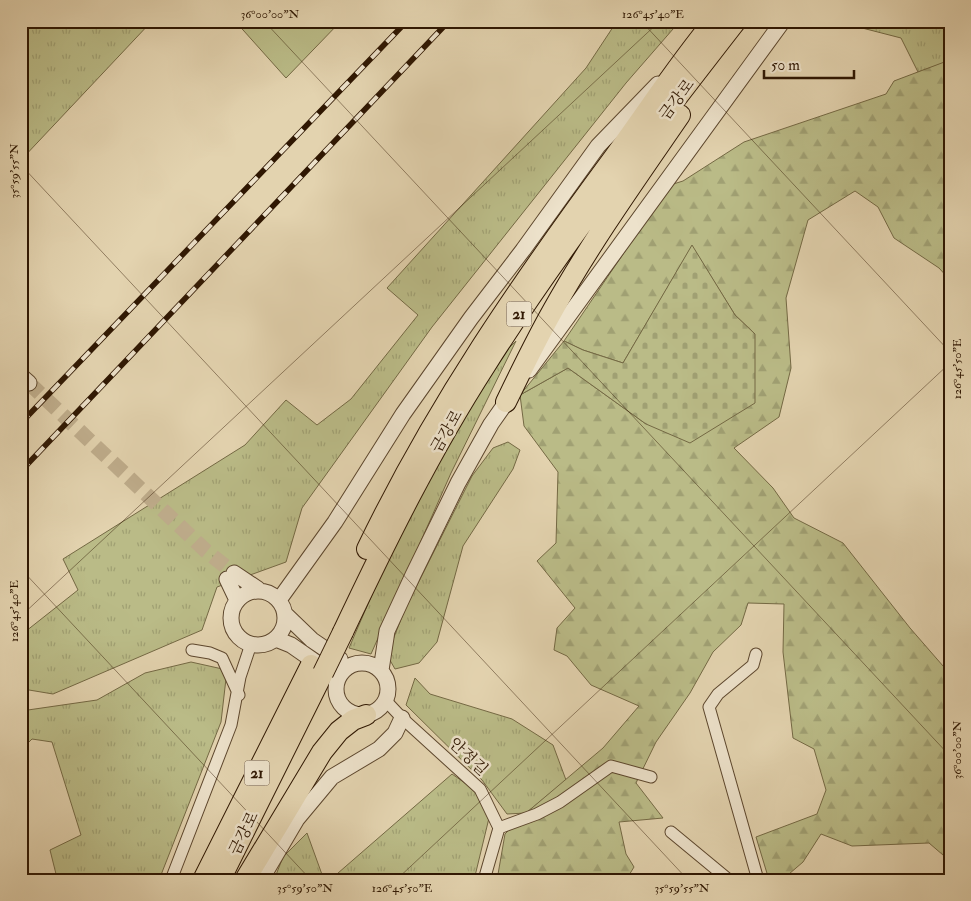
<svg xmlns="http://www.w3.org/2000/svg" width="971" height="901" font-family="'IM FELL Double Pica','Noto Serif KR',serif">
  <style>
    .grass { fill: url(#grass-tufts); stroke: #746944 }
    .forest { fill: url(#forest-firs); stroke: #746944 }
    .cemetery { fill: url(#cemetery-stones); stroke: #746944 }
    .park { fill: #babb87; stroke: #746944 }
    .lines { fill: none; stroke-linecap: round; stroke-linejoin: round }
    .tertiary-tunnel { stroke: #bfad8c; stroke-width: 15; stroke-dasharray: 15 8; stroke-linecap: butt }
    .minor-casing { stroke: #5c462d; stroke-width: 13 }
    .tertiary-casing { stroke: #5c462d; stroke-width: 17 }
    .trunk-casing { stroke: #2f1702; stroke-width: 22 }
    .minor { stroke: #ede2cb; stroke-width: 11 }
    .tertiary { stroke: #ede2cb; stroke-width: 15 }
    .trunk { stroke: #e3d3af; stroke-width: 20 }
    .rail-casing { stroke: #2f1702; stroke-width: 5.5 }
    .rail { stroke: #ede2cb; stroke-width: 4; stroke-dasharray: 11; stroke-linecap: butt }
    .trunk-bridge-casing { stroke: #2f1702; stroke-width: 22; stroke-linecap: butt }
    .trunk-bridge { stroke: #e3d3af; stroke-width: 20 }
    .ticks { fill: none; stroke: #2f1702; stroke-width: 1; stroke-opacity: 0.45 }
    .labels { text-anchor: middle; stroke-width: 5; stroke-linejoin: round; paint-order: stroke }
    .shield { fill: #ede2cb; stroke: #68543e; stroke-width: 1 }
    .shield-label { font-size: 15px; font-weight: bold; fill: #2f1702 }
    .street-label { font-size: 16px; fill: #2f1702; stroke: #ede2cb }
    .neatline { fill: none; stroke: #2f1702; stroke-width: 2 }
    .ticks-label { font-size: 12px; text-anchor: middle; fill: #2f1702 }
  </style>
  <defs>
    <pattern id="grass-tufts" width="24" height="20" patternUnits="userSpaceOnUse" patternTransform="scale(1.25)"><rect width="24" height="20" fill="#babb87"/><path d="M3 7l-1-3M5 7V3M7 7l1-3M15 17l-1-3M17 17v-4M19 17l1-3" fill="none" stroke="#a0a073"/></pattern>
    <pattern id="forest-firs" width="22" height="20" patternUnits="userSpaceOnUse" patternTransform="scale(1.25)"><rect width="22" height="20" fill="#babb87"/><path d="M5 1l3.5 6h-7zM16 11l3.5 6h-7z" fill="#a0a073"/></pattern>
    <pattern id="cemetery-stones" width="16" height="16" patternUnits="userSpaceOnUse" patternTransform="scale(1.25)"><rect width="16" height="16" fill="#babb87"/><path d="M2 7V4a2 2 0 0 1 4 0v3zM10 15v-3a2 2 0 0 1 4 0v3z" fill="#a0a073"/></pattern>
  </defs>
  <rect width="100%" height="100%" fill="#e3d3af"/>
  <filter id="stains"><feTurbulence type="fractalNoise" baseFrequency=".004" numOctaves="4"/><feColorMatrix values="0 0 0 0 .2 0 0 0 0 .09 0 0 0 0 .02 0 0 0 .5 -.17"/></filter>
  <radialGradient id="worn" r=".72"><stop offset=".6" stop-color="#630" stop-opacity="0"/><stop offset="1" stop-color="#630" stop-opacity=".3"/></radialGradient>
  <path class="grass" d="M 21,21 L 151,22 L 21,160 Z
    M 617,21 L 680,21 L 626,83 L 432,327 L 302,508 L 286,562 L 217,587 L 202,630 L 53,694 L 29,690 L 21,681 L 21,635 L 78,590 L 63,559 L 245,445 L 286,400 L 317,425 L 351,399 L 418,315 L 387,288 L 586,68 Z
    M 835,21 L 950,21 L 950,61 L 918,72 L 901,38 Z
    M 516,341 L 451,473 L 371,654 L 349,648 L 399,532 L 497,360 Z
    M 508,442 L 520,450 L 513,469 L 463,546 L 437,642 L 419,663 L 395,669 L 387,655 L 405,609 L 472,476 L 493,448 Z
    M 191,662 L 227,670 L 221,722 L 159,880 L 55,880 L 57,878 L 50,850 L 81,835 L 52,742 L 32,739 L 21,750 L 21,711 L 97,700 L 145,673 Z
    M 415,678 L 430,694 L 512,719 L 553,745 L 566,780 L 526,813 L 507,814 L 482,780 L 406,705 Z
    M 452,774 L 475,790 L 489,818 L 475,876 L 461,880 L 330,880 Z
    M 307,833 L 324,880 L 274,880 L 283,857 Z"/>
  <path class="forest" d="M 947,61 L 950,61 L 950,280 L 939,268 L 894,238 L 878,207 L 855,191 L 808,220 L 786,298 L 791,368 L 779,417 L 734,448 L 773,488 L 794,518 L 843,543 L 910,628 L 950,674 L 950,861 L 929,843 L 852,846 L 821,834 L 803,862 L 782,880 L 769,880 L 756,837 L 817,814 L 826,790 L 814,749 L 793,738 L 783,652 L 784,604 L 748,603 L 741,625 L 713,652 L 690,693 L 656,742 L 636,783 L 663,818 L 619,822 L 626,854 L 634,867 L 626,880 L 611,880 L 598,875 L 596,880 L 497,880 L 505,834 L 526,813 L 603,748 L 639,706 L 591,685 L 567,656 L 554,650 L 557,628 L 575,608 L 537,561 L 556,543 L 558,472 L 524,426 L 520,395 L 568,368 L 646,424 L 755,334 L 735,315 L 692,246 L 623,363 L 583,350 L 564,341 L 670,185 L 683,181 L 744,142 L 886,94 L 894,81 Z"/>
  <path class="cemetery" d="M 692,245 L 735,315 L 755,334 L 755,403 L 690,443 L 646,424 L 568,368 L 520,395 L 564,341 L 583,350 L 623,363 Z"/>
  <path class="park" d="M 235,21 L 341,21 L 286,78 Z"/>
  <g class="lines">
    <path class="tertiary-tunnel" d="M 29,383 L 206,551 L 234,573"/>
    <defs>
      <path id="minor" d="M 192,650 L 210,653 L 222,658 L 239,695
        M 756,654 L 753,665 L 718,694 L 709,707 L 758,880
        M 386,701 L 402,718 L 480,789 L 499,828 L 484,880
        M 499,828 L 537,814 L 560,802 L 611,766 L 651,777
        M 671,832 L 729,880
        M 171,880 L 231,725 L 240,677 L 251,644"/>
      <path id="tertiary" d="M 21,25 L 25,21
        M 529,370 L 783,21
        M 21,376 L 29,383
        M 234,573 L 258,589
        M 227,579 L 237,600
        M231 618a27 27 0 1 1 54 0a27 27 0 1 1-54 0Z
        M 279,600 L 335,522 L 403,414 L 471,318 L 523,250 L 598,146 L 658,84
        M 286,615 L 312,640 L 340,659
        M 276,639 L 291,645 L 324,668
        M336 689a26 26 0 1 1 52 0a26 26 0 1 1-52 0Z
        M 381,670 L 387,631 L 413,575 L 458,483 L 491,424 L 512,394
        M 261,880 L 297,819 L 332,777 L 379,749 L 395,733 L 402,718"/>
      <path id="trunk" d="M 506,402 C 521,371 536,340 553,310 C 591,242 636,179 680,115
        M 367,549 C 436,406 521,283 615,156 C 648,111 678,64 714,21
        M 343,632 C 386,541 431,450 485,366 C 561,246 649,133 736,21
        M 203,880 L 311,665
        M 220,880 L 323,673
        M 245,880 L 322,752 L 339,731 L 353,720 L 366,715"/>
    </defs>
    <use href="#minor" class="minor-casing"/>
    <use href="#tertiary" class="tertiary-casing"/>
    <use href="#trunk" class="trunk-casing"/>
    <use href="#minor" class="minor"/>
    <use href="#tertiary" class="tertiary"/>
    <use href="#trunk" class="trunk"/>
    <defs>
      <path id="rail" d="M 21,423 L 407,21
        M 21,471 L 449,21"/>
    </defs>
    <use href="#rail" class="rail-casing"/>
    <use href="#rail" class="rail"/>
    <defs>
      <path id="trunk-bridge" d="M 323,673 L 343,632"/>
    </defs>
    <use href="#trunk-bridge" class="trunk-bridge-casing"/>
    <use href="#trunk-bridge" class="trunk-bridge"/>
  </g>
  <path class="ticks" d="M 264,21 L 950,756M 641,21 L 950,352M 21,165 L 688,880M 21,569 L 311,880M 21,616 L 660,21M 396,880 L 950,363"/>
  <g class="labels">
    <g class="shield">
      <rect x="506.5" y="301.5" width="25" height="25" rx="4"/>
      <rect x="244.5" y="760.5" width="25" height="25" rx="4"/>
    </g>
    <g class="shield-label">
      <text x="519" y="319">21</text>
      <text x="257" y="778">21</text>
    </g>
    <g class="street-label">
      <text transform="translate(676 99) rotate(-53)" y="6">금강로</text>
      <text transform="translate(446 431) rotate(-60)" y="6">금강로</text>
      <text transform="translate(469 756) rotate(43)" y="6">안정길</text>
      <text transform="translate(243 833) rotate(-64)" y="6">금강로</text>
    </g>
  </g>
  <rect width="971" height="901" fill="none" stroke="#e3d3af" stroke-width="55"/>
  <path d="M764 70v8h90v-8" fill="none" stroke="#2f1702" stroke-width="2.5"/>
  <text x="771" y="70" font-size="15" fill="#2f1702" stroke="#ede2cb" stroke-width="4" paint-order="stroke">50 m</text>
  <rect x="28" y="28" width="916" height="846" class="neatline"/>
  <g class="ticks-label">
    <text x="270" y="18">36°00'00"N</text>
    <text x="653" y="18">126°45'40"E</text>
    <text transform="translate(14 171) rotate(-90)" y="4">35°59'55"N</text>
    <text transform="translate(957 369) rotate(-90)" y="4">126°45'50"E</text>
    <text transform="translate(14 611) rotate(-90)" y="4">126°45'40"E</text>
    <text transform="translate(957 750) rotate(-90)" y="4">36°00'00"N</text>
    <text x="305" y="892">35°59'50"N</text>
    <text x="402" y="892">126°45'50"E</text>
    <text x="682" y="892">35°59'55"N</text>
  </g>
  <rect width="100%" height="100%" filter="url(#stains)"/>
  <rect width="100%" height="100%" fill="url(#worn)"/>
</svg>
